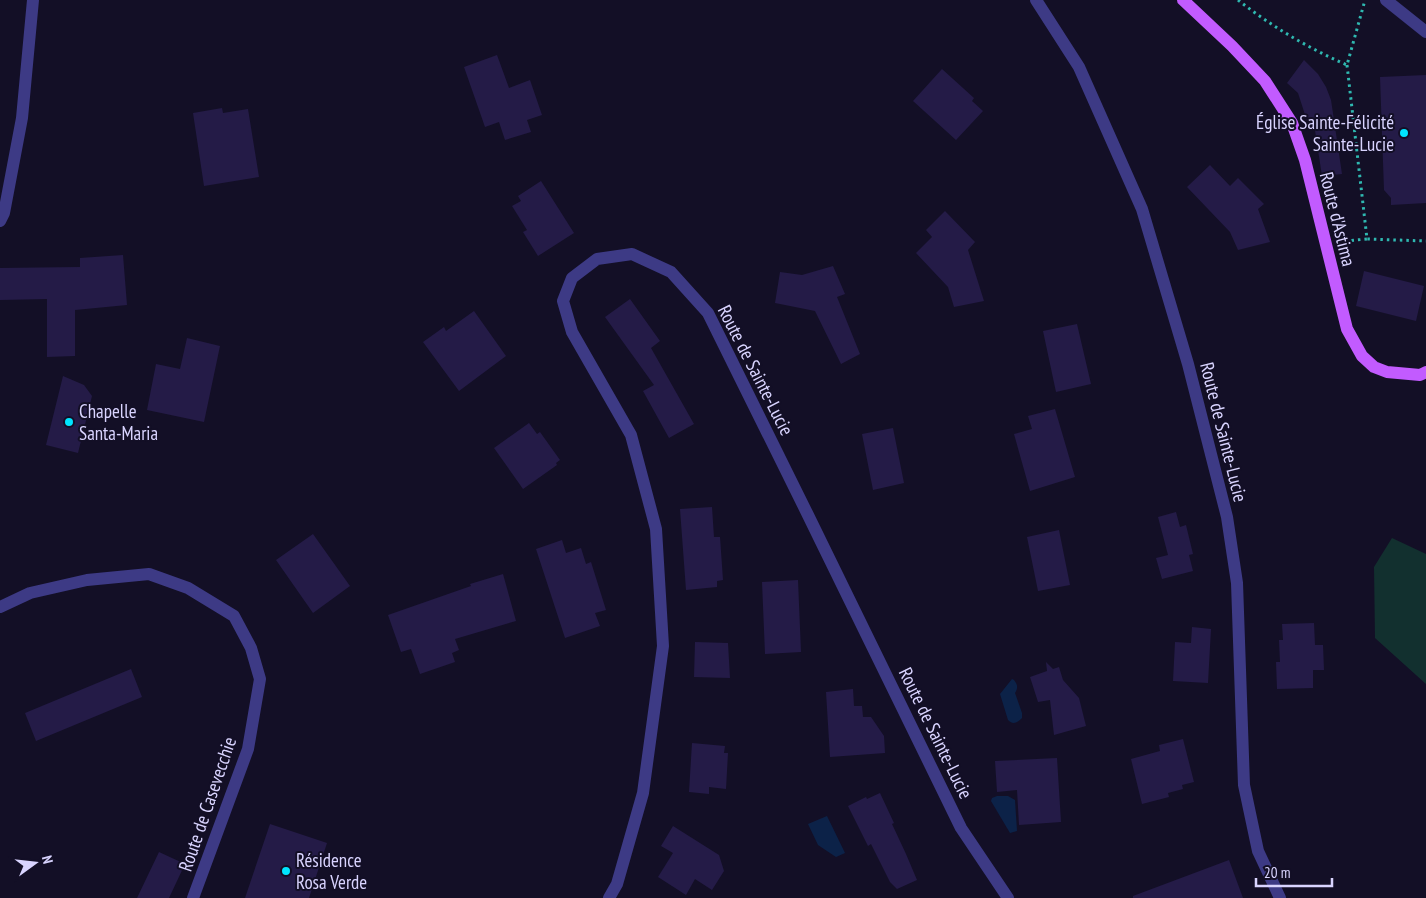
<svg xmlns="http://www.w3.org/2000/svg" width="1426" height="898" font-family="'PT Sans Narrow',sans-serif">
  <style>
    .green { fill: #12302f }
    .water { fill: #0c2248 }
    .building { fill: #241b47 }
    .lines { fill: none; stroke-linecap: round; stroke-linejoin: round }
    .path { stroke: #2fb8b0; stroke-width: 3; stroke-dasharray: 2.5 4; stroke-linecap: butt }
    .minor { stroke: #3d3a85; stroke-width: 12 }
    .major { stroke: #c25bff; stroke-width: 12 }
    .poi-dot { fill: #00e5ff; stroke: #130f26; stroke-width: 2 }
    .labels { text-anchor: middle; stroke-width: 4; stroke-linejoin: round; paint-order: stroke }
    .poi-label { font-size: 19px; fill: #d9d4ff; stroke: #130f26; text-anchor: start }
    .street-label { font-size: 19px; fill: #d9d4ff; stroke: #130f26 }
  </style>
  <rect width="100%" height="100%" fill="#130f26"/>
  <path class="green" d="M 1392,538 L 1426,554 L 1426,684 L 1375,638 L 1374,567 Z"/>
  <path class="water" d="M 1012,679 L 1014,680 C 1018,685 1018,688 1015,693 L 1022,713 L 1022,718 C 1017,723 1013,725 1008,720 L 1000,694 Z
    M 997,796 L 1008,796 L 1015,800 L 1017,831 L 1010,833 L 991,801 L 992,798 Z
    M 827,816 L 845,853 L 836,857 L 818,845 L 808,824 Z"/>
  <path class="building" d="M 497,55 L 509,88 L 530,80 L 542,115 L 527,120 L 531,132 L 505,140 L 499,122 L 485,127 L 464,67 Z
    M 1304,60 L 1318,74 L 1326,87 L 1331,100 L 1342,174 L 1322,176 L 1314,124 L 1308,124 L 1298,93 L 1287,83 Z
    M 942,69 L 974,98 L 972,101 L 983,111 L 956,140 L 913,101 Z
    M 1426,75 L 1426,203 L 1391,205 L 1391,198 L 1384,190 L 1380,77 Z
    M 222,108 L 223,113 L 248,109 L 259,177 L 204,186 L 193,113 Z
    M 1210,165 L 1230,186 L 1238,178 L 1264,204 L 1258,209 L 1270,242 L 1238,250 L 1230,232 L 1187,187 Z
    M 541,181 L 574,233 L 538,256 L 523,232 L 527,230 L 512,206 L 521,201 L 518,196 Z
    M 945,211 L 975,242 L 968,250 L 984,301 L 954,307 L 948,287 L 916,253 L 932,237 L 926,230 Z
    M 123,255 L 127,305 L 75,310 L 75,356 L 47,357 L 47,299 L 0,300 L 0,268 L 80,267 L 80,258 Z
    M 833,266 L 845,294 L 837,297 L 860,354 L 841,364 L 815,311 L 775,303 L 780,272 L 802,275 Z
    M 1364,271 L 1424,286 L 1416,321 L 1356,306 Z
    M 630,299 L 660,341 L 651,348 L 694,424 L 669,438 L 643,391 L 654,385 L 605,317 Z
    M 474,311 L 506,356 L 459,391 L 423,342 L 444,327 L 446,331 Z
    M 1077,324 L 1091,384 L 1056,392 L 1043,331 Z
    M 187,338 L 220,346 L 204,422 L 147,410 L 156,364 L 180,369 Z
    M 63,376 L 84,385 L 92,396 L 78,453 L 46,445 Z
    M 1055,409 L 1075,477 L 1030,491 L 1014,434 L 1032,429 L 1028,416 Z
    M 529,423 L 537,434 L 540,432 L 560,460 L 556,463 L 557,465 L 523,489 L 494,448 Z
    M 893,428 L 904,483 L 873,490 L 862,434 Z
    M 712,507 L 714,537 L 720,537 L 723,580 L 717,581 L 717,587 L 686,590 L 680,509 Z
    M 1176,512 L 1180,527 L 1186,525 L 1193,554 L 1189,555 L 1193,571 L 1162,579 L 1156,558 L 1168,555 L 1158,517 Z
    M 1059,530 L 1070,585 L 1038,591 L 1027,537 Z
    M 313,534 L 350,586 L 313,613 L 276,560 Z
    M 562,540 L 566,553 L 581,548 L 586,564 L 591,562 L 606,610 L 595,613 L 600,626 L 565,638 L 536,549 Z
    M 503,574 L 516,621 L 455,639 L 459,650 L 452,653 L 455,662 L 420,674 L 411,649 L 401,652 L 388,615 L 471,586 L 470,584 Z
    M 798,580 L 801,652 L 765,654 L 762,582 Z
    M 1314,623 L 1315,645 L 1323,645 L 1324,670 L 1313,670 L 1313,688 L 1277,689 L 1276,662 L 1280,662 L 1279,640 L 1283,640 L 1282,624 Z
    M 1192,627 L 1211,629 L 1208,683 L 1173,681 L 1175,642 L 1191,643 Z
    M 695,642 L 728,643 L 730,678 L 694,677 Z
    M 1046,662 L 1053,669 L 1059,667 L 1063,680 L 1079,698 L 1086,726 L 1054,735 L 1050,700 L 1038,702 L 1030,677 L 1047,671 Z
    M 131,669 L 142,697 L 36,741 L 25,713 Z
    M 853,689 L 854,706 L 862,706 L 863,717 L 871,717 L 884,736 L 885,753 L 830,757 L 826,692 Z
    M 1183,739 L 1194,782 L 1182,785 L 1183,789 L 1168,793 L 1169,797 L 1142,804 L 1131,759 L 1160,751 L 1159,745 Z
    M 692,743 L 725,746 L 724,753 L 728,753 L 726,789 L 709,787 L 709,794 L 689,792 Z
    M 1057,758 L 1061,822 L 1019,825 L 1017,790 L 997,792 L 995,761 Z
    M 880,793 L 894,823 L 892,824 L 906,854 L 917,880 L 897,889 L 890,882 L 871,844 L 868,846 L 848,806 L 866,797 L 867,799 Z
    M 270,824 L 327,843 L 309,898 L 245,898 Z
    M 673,826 L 719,855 L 724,871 L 712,890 L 695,879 L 686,895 L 658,877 L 673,853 L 661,846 Z
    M 159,852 L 185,864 L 169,898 L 137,898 Z
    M 1229,860 L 1243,898 L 1133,898 L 1133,896 Z"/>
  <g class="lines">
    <path class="path" d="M 1238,0 C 1271,26 1308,48 1347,65 L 1365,0
      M 1347,65 L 1367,239 L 1426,241
      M 1346,240 L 1346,241 L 1367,239"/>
    <path class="minor" d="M 1036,0 L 1079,67 L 1142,209 L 1188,364 L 1227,517 L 1237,583 L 1244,785 L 1258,851 L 1280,898
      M 1386,0 L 1426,32
      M 0,221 L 4,213 L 22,118 L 33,0
      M 0,607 L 30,593 L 87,580 L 149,574 L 188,588 L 234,616 L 251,648 L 260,679 L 248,749 L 193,898
      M 609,898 L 617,884 L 643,793 L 663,646 L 656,529 L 631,435 L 572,332 L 563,301 L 572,278 L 597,259 L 632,254 L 671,272 L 708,313 L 807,513 L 961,828 L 1008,898"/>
    <path class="major" d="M 1183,0 L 1232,46 L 1265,81 L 1292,123 L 1305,160 L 1347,329 L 1362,356 L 1374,367 L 1387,372 L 1420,375 L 1426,372"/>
  </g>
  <g class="poi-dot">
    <circle cx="1404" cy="133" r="5"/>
    <circle cx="69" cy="422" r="5"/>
    <circle cx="286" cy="871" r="5"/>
  </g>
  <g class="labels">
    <g class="poi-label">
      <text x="1394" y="129" text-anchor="end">Église Sainte-Félicité<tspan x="1394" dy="22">Sainte-Lucie</tspan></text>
      <text x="79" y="418">Chapelle<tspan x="79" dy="22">Santa-Maria</tspan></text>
      <text x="296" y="867">Résidence<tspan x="296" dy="22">Rosa Verde</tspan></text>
    </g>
    <g class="street-label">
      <text transform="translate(1338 219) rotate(76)" y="7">Route d'Astima</text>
      <text transform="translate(756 370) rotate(63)" y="7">Route de Sainte-Lucie</text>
      <text transform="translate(1224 432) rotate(76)" y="7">Route de Sainte-Lucie</text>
      <text transform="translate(936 733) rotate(64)" y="7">Route de Sainte-Lucie</text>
      <text transform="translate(207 804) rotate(-71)" y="7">Route de Casevecchie</text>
    </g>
  </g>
  <g transform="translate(35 863) rotate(75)" stroke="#130f26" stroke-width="4" paint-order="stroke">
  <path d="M0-4L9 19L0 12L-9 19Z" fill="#d9d4ff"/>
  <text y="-8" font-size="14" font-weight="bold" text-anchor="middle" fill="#d9d4ff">N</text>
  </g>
  <path d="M1256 878v8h76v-8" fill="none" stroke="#d9d4ff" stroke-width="2.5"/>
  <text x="1264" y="878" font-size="15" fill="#d9d4ff" stroke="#130f26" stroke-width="4" paint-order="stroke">20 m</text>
</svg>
